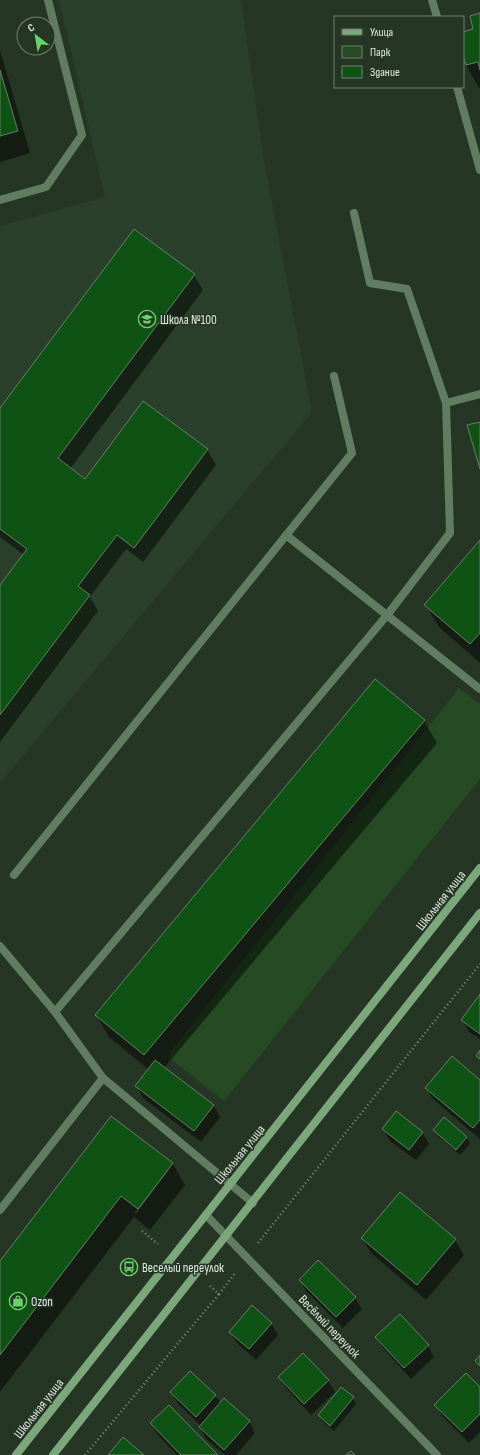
<svg xmlns="http://www.w3.org/2000/svg" width="480" height="1455" font-family="'Sofia Sans Condensed',sans-serif">
  <style>
    .built { fill: #2b402a }
    .green { fill: #254a24 }
    .shadow { fill: #0007; fill-rule: evenodd }
    .building { fill: #0f5314; stroke: #697c68 }
    .lines { fill: none; stroke-linecap: round; stroke-linejoin: round }
    .path { stroke: #808d7f; stroke-width: 2.5; stroke-dasharray: 1 3; stroke-linecap: butt }
    .lane { stroke: #627c61; stroke-width: 8 }
    .street { stroke: #627c61; stroke-width: 8 }
    .secondary { stroke: #7ca77b; stroke-width: 8 }
    .labels { text-anchor: middle; stroke-width: 3; stroke-linejoin: round; paint-order: stroke }
    .poi-label { font-size: 13px; fill: #dfe9de; stroke: #263625; text-anchor: start }
    .street-label { font-size: 13px; fill: #dfe9de; stroke: #263625 }
  </style>
  <rect width="100%" height="100%" fill="#263625"/>
  <path class="built" d="M 59,0 L 241,0 L 263,156 L 312,412 L 0,783 L 0,226 L 105,197 Z"/>
  <path class="green" d="M 459,688 L 480,704 L 480,779 L 224,1101 L 167,1056 Z"/>
  <path class="shadow" d="M 480,14 L 480,87 L 479,88 L 466,65 L 463,52 L 463,33 L 474,30 Z
    M 0,50 L 30,153 L 0,162 Z
    M 194,275 L 203,290 L 70,469 L 85,480 L 207,449 L 216,465 L 143,562 L 126,549 L 90,597 L 98,611 L 0,742 L 0,587 L 24,555 L 0,537 L 0,410 Z
    M 480,542 L 480,663 L 439,627 L 426,605 Z
    M 424,721 L 437,743 L 164,1068 L 214,1106 L 220,1117 L 201,1142 L 143,1098 L 137,1087 L 149,1070 L 109,1037 L 96,1015 Z
    M 480,996 L 480,1039 L 469,1032 L 463,1020 Z
    M 480,1081 L 480,1139 L 433,1099 L 426,1088 Z
    M 444,1118 L 467,1138 L 470,1144 L 460,1155 L 437,1135 L 434,1130 Z
    M 384,1130 L 422,1132 L 429,1144 L 416,1160 L 390,1141 Z
    M 173,1164 L 185,1185 L 150,1230 L 134,1217 L 0,1392 L 0,1263 ZM 167,1170 L 169,1170 L 136,1214 L 134,1213 Z
    M 362,1238 L 455,1240 L 464,1255 L 426,1300 L 371,1253 Z
    M 300,1280 L 355,1298 L 362,1309 L 343,1328 L 306,1291 Z
    M 271,1323 L 278,1335 L 256,1360 L 237,1343 L 230,1332 Z
    M 376,1337 L 428,1346 L 434,1357 L 411,1379 L 383,1348 Z
    M 190,1372 L 216,1396 L 221,1404 L 249,1421 L 255,1433 L 236,1455 L 225,1455 L 206,1439 L 200,1427 L 201,1426 L 178,1404 L 171,1392 Z
    M 279,1377 L 328,1381 L 335,1392 L 311,1415 L 286,1388 Z
    M 480,1389 L 480,1432 L 469,1443 L 442,1416 L 436,1405 Z
    M 353,1398 L 356,1404 L 334,1431 L 322,1421 L 319,1415 Z
    M 151,1424 L 217,1455 L 177,1455 L 158,1435 Z"/>
  <path class="building" d="M 480,13 L 480,70 L 478,62 L 466,65 L 463,56 L 463,32 L 473,29 L 470,16 Z
    M 0,70 L 18,131 L 0,136 Z
    M 134,229 L 195,274 L 58,458 L 85,479 L 143,401 L 208,449 L 134,548 L 117,535 L 78,586 L 90,595 L 0,715 L 0,585 L 27,549 L 0,529 L 0,408 Z
    M 480,422 L 480,469 L 467,425 Z
    M 480,540 L 480,633 L 470,644 L 424,605 Z
    M 375,679 L 425,720 L 144,1055 L 95,1015 Z
    M 480,994 L 480,1034 L 461,1020 Z
    M 480,1050 L 480,1059 L 476,1056 Z
    M 452,1056 L 480,1080 L 480,1120 L 473,1128 L 425,1088 Z
    M 155,1060 L 214,1105 L 194,1131 L 135,1086 Z
    M 396,1111 L 423,1132 L 409,1150 L 382,1129 Z
    M 111,1116 L 173,1163 L 138,1209 L 121,1196 L 0,1355 L 0,1261 Z
    M 444,1117 L 467,1137 L 456,1150 L 433,1130 Z
    M 400,1192 L 456,1239 L 417,1285 L 361,1238 Z
    M 318,1260 L 356,1297 L 336,1317 L 299,1280 Z
    M 252,1305 L 272,1323 L 249,1349 L 229,1332 Z
    M 400,1314 L 429,1345 L 404,1368 L 375,1337 Z
    M 303,1353 L 329,1380 L 304,1404 L 278,1377 Z
    M 480,1355 L 480,1366 L 475,1361 Z
    M 190,1371 L 216,1395 L 196,1417 L 170,1392 Z
    M 466,1373 L 480,1387 L 480,1414 L 462,1432 L 434,1405 Z
    M 341,1387 L 354,1397 L 330,1426 L 318,1415 Z
    M 224,1398 L 250,1421 L 224,1450 L 199,1427 Z
    M 169,1405 L 218,1455 L 181,1455 L 150,1423 Z
    M 123,1437 L 144,1455 L 108,1455 Z
    M 351,1451 L 355,1455 L 346,1455 Z"/>
  <g class="lines">
    <path class="path" d="M 142,1231 L 158,1244
      M 258,1243 L 480,964
      M 210,1286 L 219,1294 L 236,1272
      M 85,1455 L 219,1294"/>
    <path class="lane" d="M 432,0 L 437,17
      M 457,87 L 480,170
      M 0,200 L 46,187 L 82,135 L 48,0
      M 446,403 L 480,394
      M 286,535 L 480,689
      M 14,875 L 352,453 L 334,376
      M 0,946 L 55,1012
      M 253,1203 L 103,1078 L 55,1012 L 388,614 L 450,533 L 446,403 L 407,289 L 370,283 L 354,213
      M 0,1210 L 103,1078"/>
    <path class="street" d="M 206,1215 L 437,1455"/>
    <path class="secondary" d="M 16,1455 L 480,868
      M 53,1455 L 480,913"/>
  </g>
  <defs>
    <symbol id="school-ring" viewBox="-11 -11 22 22"><circle r="9.5" fill="#263625" stroke="#66d467" stroke-width="1.5"/><path d="M0-5L7-2L0 1L-7-2ZM-4 1L0 2.5L4 1V4Q0 6-4 4Z" fill="#66d467"/></symbol>
    <symbol id="bus-ring" viewBox="-11 -11 22 22"><circle r="9.5" fill="#263625" stroke="#66d467" stroke-width="1.5"/><path d="M-5-6H5V4H4V6H2V4H-2V6H-4V4H-5ZM-3.5-4V0h7V-4ZM-3.5 1.2v1.5H-2V1.2ZM2 1.2v1.5H3.5V1.2Z" fill="#66d467"/></symbol>
    <symbol id="shop-ring" viewBox="-11 -11 22 22"><circle r="9.5" fill="#263625" stroke="#66d467" stroke-width="1.5"/><path d="M-5-2.5h2.3a2.7 3.5 0 0 1 5.4 0H5L5.5 6h-11ZM-1.5-2.5h3a1.5 2.3 0 0 0-3 0Z" fill="#66d467"/></symbol>
  </defs>
  <g fill-rule="evenodd">
    <use href="#school-ring" x="137" y="309" width="20" height="20"/>
    <use href="#bus-ring" x="119" y="1257" width="20" height="20"/>
    <use href="#shop-ring" x="8" y="1291" width="20" height="20"/>
  </g>
  <g class="labels">
    <g class="poi-label">
      <text x="160" y="324">Школа №100</text>
      <text x="142" y="1272">Веселый переулок</text>
      <text x="31" y="1306">Ozon</text>
    </g>
    <g class="street-label">
      <text transform="translate(440 900) rotate(-52)" y="5">Школьная улица</text>
      <text transform="translate(239 1154) rotate(-51)" y="5">Школьная улица</text>
      <text transform="translate(330 1326) rotate(46)" y="5">Весёлый переулок</text>
      <text transform="translate(38 1408) rotate(-52)" y="5">Школьная улица</text>
    </g>
  </g>
  <rect x="334" y="16" width="130" height="72" fill="#263625" stroke="#707e6f"/>
  <rect x="342" y="29" width="20" height="6" fill="#7ca77b" stroke="#707e6f"/>
  <text x="370" y="36" font-size="12" fill="#dfe9de">Улица</text>
  <rect x="342" y="46" width="20" height="12" fill="#254a24" stroke="#707e6f"/>
  <text x="370" y="56" font-size="12" fill="#dfe9de">Парк</text>
  <rect x="342" y="66" width="20" height="12" fill="#0f5314" stroke="#707e6f"/>
  <text x="370" y="76" font-size="12" fill="#dfe9de">Здание</text>
  <g transform="translate(36 36) rotate(329)"><circle r="19" fill="#263625" stroke="#707e6f"/>
  <path d="M0-3L7 15L0 10L-7 15Z" fill="#66d467"/>
  <text y="-6" font-size="11" font-weight="bold" text-anchor="middle" fill="#dfe9de">С</text>
  </g>
</svg>
